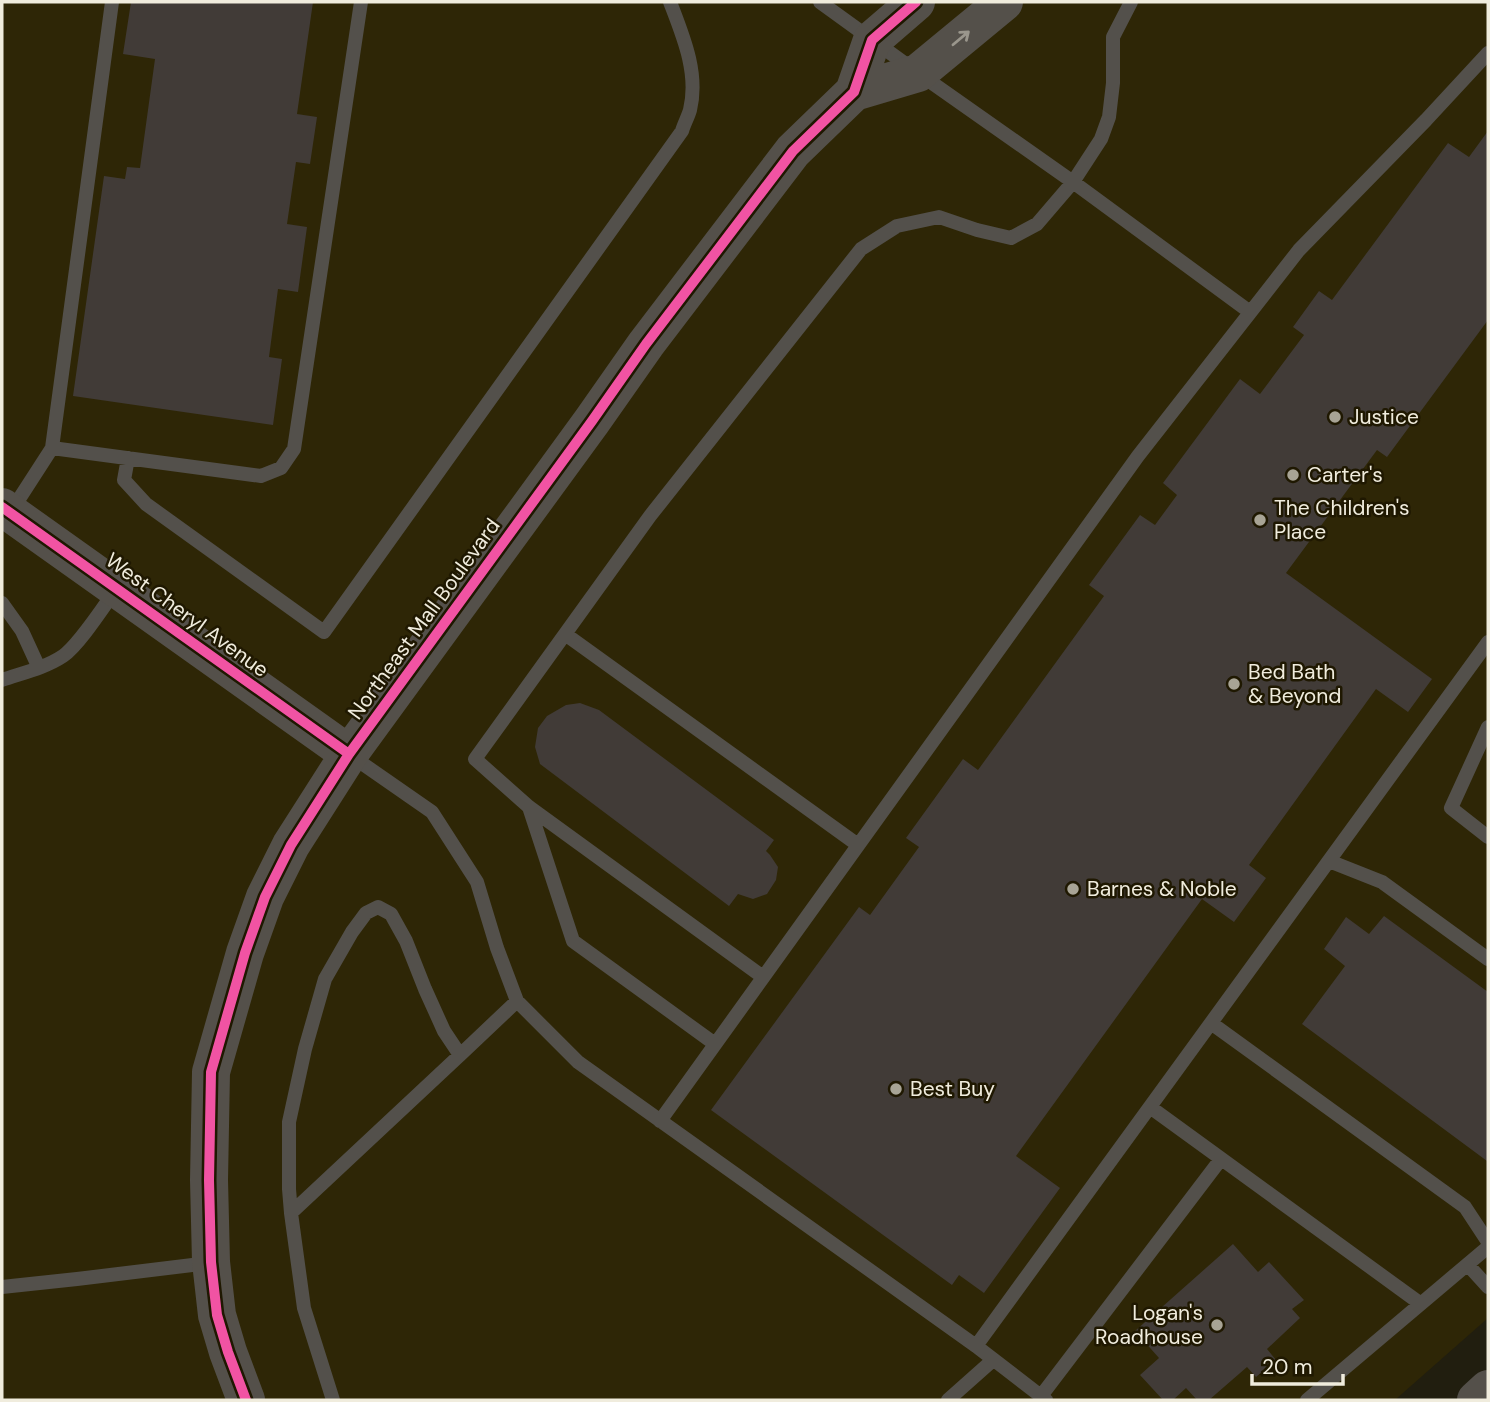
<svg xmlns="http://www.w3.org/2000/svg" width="1490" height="1402" font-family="'DM Sans',sans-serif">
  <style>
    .built { fill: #2e2606 }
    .building { fill: #413b37 }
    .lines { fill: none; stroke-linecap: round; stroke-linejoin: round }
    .lane { stroke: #53504b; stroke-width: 14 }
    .secondary { stroke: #54504a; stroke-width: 38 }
    .cycleway-casing { stroke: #1f1801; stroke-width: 15 }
    .cycleway { stroke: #f153a3; stroke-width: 10 }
    .oneway { stroke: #9a968c }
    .poi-dot { fill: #a8a495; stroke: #1f1801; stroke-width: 2.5 }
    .labels { text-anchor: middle; stroke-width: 5; stroke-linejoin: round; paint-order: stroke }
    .poi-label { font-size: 21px; fill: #f0ecdd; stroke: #1f1801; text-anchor: start }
    .street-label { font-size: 21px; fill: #f0ecdd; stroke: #1f1801 }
  </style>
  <rect width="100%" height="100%" fill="#211e0f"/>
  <path class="built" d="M 2,2 L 1488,2 L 1488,1318 L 1395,1400 L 2,1400 Z"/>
  <path class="building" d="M 131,2 L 313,2 L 297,114 L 317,117 L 310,164 L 296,162 L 287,224 L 307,227 L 298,292 L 278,289 L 269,357 L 282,359 L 273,425 L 73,396 L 104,176 L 125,179 L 127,167 L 140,168 L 155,59 L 123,54 Z
    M 1488,131 L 1488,320 L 1387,457 L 1377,450 L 1286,573 L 1432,679 L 1408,712 L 1376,689 L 1249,865 L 1266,878 L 1234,922 L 1202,899 L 1016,1156 L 1060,1188 L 984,1293 L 959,1275 L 952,1285 L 711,1110 L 859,907 L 870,915 L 919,847 L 906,838 L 963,759 L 978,770 L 1104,596 L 1089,585 L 1140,515 L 1155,525 L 1177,495 L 1163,483 L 1240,379 L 1260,394 L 1304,335 L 1293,327 L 1319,291 L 1332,300 L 1448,143 L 1469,157 Z
    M 580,703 L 599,710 L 774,840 L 766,851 L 770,855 L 778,867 L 776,880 L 767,894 L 753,899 L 738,894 L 729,906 L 540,764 L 535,747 L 538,728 L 547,716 L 566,705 Z
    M 1384,916 L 1488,992 L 1488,1159 L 1487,1161 L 1302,1024 L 1345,966 L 1324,949 L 1346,917 L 1369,934 Z
    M 1233,1244 L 1258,1272 L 1269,1262 L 1304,1300 L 1292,1309 L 1300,1318 L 1267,1349 L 1276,1360 L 1256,1377 L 1247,1367 L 1209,1400 L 1197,1400 L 1186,1388 L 1173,1400 L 1163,1400 L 1140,1375 L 1159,1358 L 1135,1331 Z"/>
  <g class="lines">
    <path class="lane" d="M 820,2 L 918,73 L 1073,182 L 1250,312
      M 52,448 L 261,476 L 281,468 L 294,449 L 361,2
      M 128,458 L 124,480 L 146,504 L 324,632 L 682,131 C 684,124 688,117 690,110 C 699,73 683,36 670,2
      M 10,513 L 52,448 L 112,2
      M 2,603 L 22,631 L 39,668
      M 565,634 L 858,845
      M 2,680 C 22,673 45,668 63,656 C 79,645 104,606 117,588
      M 1488,727 L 1451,808 L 1488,837
      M 350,755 L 432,812 L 477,882 L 497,948 L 517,1001 L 578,1062 L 976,1346 L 1046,1400
      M 529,807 L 573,941 L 715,1044
      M 1329,861 L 1382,882 L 1488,959
      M 763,977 L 529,807 L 475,759 L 650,516 L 861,249 L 897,226 L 939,217 L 977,230 L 1011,238 L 1037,224 L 1073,182 L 1101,139 L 1109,117 L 1113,83 L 1113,37 L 1131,2
      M 1211,1023 L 1465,1207 L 1488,1242
      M 1150,1107 L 1421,1304
      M 660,1121 L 1138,456 L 1299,250 L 1426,120 L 1488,53
      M 291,1213 L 460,1055
      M 1468,1265 L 1488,1287
      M 2,1287 L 77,1279 L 209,1263
      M 976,1346 L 1488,642
      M 1041,1396 L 1221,1159
      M 333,1400 L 304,1308 L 291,1213 L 289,1189 L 289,1122 L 305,1049 L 325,979 L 352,932 L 366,913 L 378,907 L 391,914 L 406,941 L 425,989 L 444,1031 L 460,1055 L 517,1001
      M 948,1400 L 993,1360
      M 1307,1400 L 1488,1247"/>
    <path class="secondary" d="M 854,92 L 918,73 L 1004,2
      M 2,507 L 349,754
      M 246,1400 L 228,1352 L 217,1315 L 211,1262 L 209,1180 L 211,1072 L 245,953 L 265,897 L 291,845 L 349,754 L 592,421 L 646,344 L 793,151 L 854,92 L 872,40 L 916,2
      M 1476,1400 L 1488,1389"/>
    <defs>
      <path id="cycleway" d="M 2,507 L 349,754
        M 246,1400 L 228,1352 L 217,1315 L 211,1262 L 209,1180 L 211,1072 L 245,953 L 265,897 L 291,845 L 349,754 L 592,421 L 646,344 L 793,151 L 854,92 L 872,40 L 916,2"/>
    </defs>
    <use href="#cycleway" class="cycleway-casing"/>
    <use href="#cycleway" class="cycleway"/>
  </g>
  <defs><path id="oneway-shaft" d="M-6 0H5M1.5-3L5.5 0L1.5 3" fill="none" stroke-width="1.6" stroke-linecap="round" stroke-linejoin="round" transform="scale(1.75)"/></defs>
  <use class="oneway" href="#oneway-shaft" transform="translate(961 38) rotate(-40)"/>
  <g class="poi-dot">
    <circle cx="1335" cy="417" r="7"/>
    <circle cx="1293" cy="475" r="7"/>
    <circle cx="1260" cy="520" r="7"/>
    <circle cx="1234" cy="684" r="7"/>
    <circle cx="1073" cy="889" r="7"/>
    <circle cx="896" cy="1089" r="7"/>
    <circle cx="1217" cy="1325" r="7"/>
  </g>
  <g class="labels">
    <g class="poi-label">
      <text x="1349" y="424">Justice</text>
      <text x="1307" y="482">Carter's</text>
      <text x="1274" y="515">The Children's<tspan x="1274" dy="24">Place</tspan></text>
      <text x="1248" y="679">Bed Bath<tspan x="1248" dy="24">&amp; Beyond</tspan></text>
      <text x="1087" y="896">Barnes &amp; Noble</text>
      <text x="910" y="1096">Best Buy</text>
      <text x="1203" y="1320" text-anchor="end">Logan's<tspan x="1203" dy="24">Roadhouse</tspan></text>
    </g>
    <g class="street-label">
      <text transform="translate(187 615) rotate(36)" y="7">West Cheryl Avenue</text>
      <text transform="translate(424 619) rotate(-54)" y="7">Northeast Mall Boulevard</text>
    </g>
  </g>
  <rect width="1490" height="1402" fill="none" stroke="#f0ecdd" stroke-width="7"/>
  <path d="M1252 1374v10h91v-10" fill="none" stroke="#f0ecdd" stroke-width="3.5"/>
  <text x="1262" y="1374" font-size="21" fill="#f0ecdd" stroke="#1f1801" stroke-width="5" paint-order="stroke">20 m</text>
</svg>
